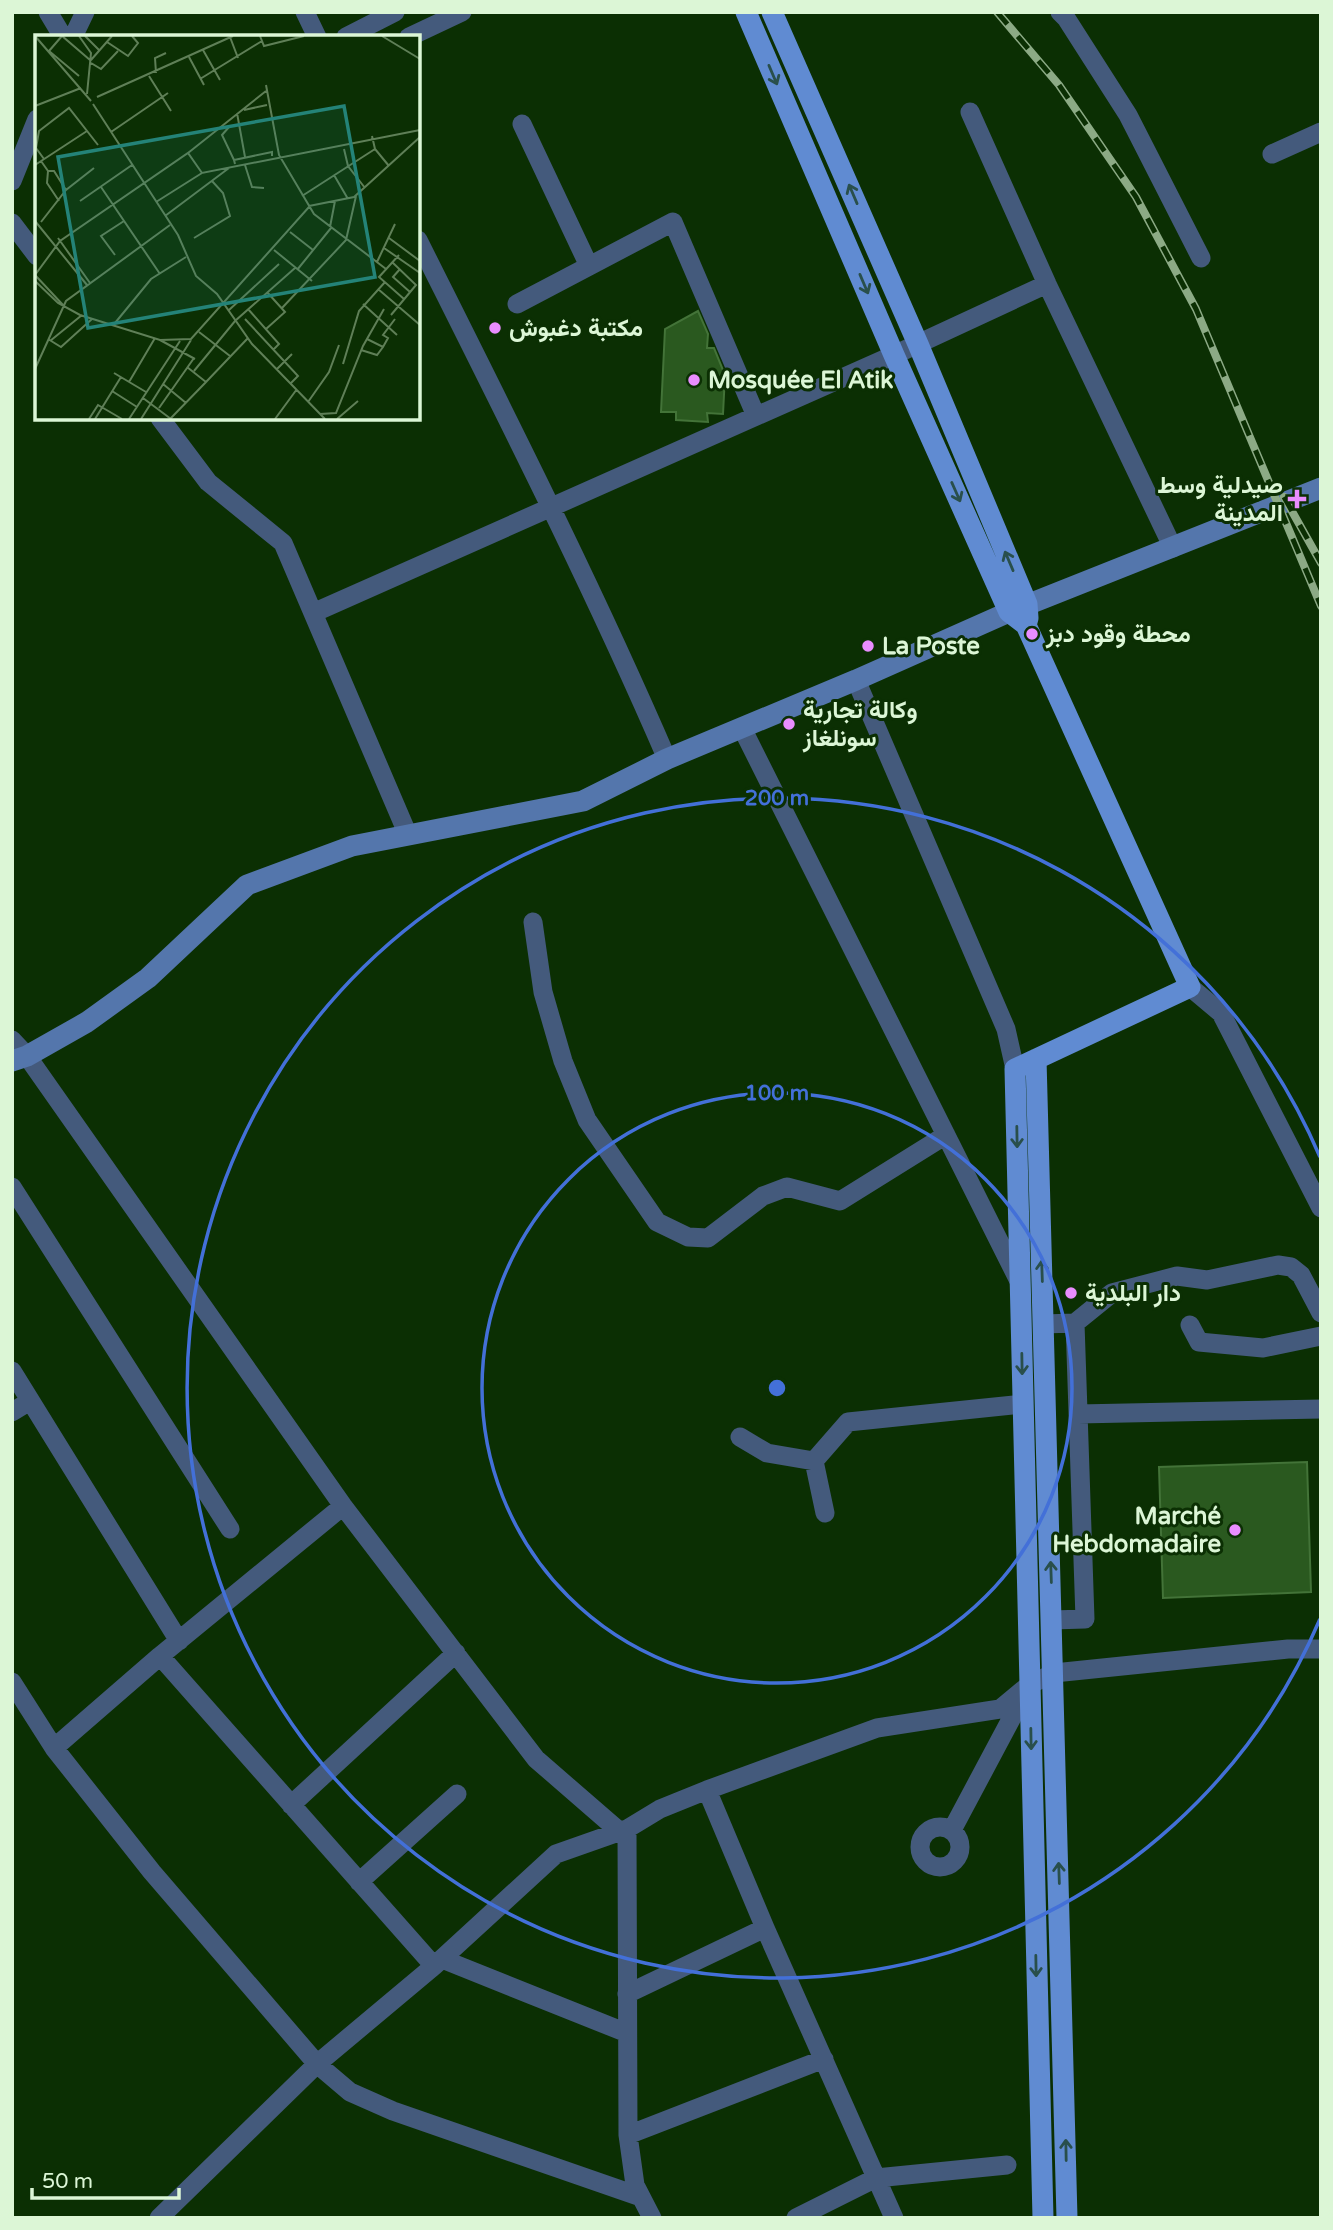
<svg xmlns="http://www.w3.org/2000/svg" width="1333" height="2230" font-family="'Varela Round',Vazirmatn,sans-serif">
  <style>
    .building { fill: #2a591f; stroke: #437338; stroke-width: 2 }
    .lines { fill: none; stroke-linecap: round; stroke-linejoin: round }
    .street { stroke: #445a7c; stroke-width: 19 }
    .secondary { stroke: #5476ac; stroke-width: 21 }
    .primary { stroke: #608bd2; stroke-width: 21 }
    .rail-casing { stroke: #8caa85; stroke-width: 8 }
    .rail { stroke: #0b2f03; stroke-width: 5; stroke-dasharray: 16; stroke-linecap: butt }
    .oneway { stroke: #294f4b }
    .ring { fill: none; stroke: #4370d8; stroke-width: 3.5 }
    .poi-dot { fill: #e98dfe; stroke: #0b2f03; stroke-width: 2.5 }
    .labels { text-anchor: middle; stroke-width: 6; stroke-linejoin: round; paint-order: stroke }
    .poi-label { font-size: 24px; font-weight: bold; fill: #dcf6d6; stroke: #0b2f03; text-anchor: start }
    .inset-road { fill: none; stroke: #5f7f57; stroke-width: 2 }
    .view { fill: #248378; fill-opacity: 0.15; stroke: #248378; stroke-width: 3.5 }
    .inset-edge { fill: none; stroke: #dcf6d6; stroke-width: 3.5 }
    .centre { fill: #4370d8; stroke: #0b2f03; stroke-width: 3.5 }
    .ring-label { font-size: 21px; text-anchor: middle; font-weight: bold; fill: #4370d8; stroke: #0b2f03; stroke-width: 6; stroke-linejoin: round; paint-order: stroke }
  </style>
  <rect width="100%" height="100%" fill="#0b2f03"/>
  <path class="building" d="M 698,311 L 708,334 L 707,348 L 714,348 L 725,375 L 723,414 L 707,413 L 708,422 L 676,420 L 676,412 L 661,412 L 665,329 Z
    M 1307,1462 L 1311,1592 L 1163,1598 L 1159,1467 Z"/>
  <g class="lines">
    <path class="street" d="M 48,12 L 63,37
      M 305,12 L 317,37
      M 1060,12 L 1066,18 L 1128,115 L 1201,258
      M 73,37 L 85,12
      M 346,37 L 395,12
      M 409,37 L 462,12
      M 970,112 L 1047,284 L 1173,548
      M 522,124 L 589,266
      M 1272,154 L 1321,132
      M 12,181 L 37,119
      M 12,223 L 37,256
      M 418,240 C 504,412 591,583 667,759
      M 517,304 L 673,222 L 756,416
      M 160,418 L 208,482 L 283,543 L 408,835
      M 313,613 L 894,355 L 1047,284
      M 856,680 L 1006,1029 L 1015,1069
      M 742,728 L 1020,1283
      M 533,922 L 543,992 L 563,1061 L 587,1120 L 657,1222 L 688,1237 L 708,1238 L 763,1196 L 787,1187 L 840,1201 L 946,1135
      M 1190,987 L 1221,1013 L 1321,1208
      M 12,1040 L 27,1056 L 343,1506 L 536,1759 L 619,1831
      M 12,1187 L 230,1529
      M 1075,1323 L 1112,1293 L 1177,1276 L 1207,1280 L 1278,1265 L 1291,1267 L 1301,1275 L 1321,1313
      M 1043,1324 L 1075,1323 L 1085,1619 L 1052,1620
      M 1190,1325 L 1199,1342 L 1263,1348 L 1321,1336
      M 12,1371 L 179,1641
      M 12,1412 L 30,1401
      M 1078,1414 L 1321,1409
      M 740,1437 L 767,1453 L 814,1461
      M 825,1513 L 814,1461 L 848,1422 L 1023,1404
      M 160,1656 L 434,1966
      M 12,1682 L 54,1748 L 152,1872 L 317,2064 L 350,2092 L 393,2111 L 641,2197
      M 54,1748 L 160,1656 L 343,1506
      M 707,1790 L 765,1928 L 894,2218
      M 291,1805 L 456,1653
      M920 1847a20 20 0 1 1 40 0a20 20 0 1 1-40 0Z
      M 627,1829 L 628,2135 L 635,2185 L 652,2218
      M 952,1830 L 1025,1693
      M 359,1882 L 457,1794
      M 442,1959 L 627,2033
      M 627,1994 L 765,1928
      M 628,2135 L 824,2059
      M 159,2218 L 317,2064 L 434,1966 L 556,1854 L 627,1829 L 660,1809 L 707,1790 L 877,1728 L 1000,1709 L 1029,1685 L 1054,1673 L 1288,1649 L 1321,1649
      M 796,2218 L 876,2178 L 1007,2165"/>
    <path class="secondary" d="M 12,1061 L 27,1056 L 87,1022 L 148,978 L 247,885 L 352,846 L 583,801 L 667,759 L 856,680 L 1009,612 L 1321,488"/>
    <path class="primary" d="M 746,12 L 894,355 L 1009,612 L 1026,625 L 1190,987 L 1015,1069 L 1043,2218
      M 772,12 L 918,344 L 1027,604 L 1028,618 L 1026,625
      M 1036,1059 L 1067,2218"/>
    <defs>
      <path id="rail" d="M 997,12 L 1059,85 L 1136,197 L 1196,309 L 1321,606
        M 1284,497 L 1321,563"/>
    </defs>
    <use href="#rail" class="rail-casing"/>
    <use href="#rail" class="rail"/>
  </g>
  <defs><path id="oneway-shaft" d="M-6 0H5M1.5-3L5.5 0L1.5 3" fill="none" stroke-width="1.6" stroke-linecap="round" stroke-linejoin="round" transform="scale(1.75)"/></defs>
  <g class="oneway">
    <use href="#oneway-shaft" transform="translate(773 75) rotate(67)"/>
    <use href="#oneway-shaft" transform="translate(853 194) rotate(-113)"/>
    <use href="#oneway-shaft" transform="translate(864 284) rotate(67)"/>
    <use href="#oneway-shaft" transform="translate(956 492) rotate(66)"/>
    <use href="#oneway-shaft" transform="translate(1009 561) rotate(-113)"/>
    <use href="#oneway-shaft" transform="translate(1017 1137) rotate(89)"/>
    <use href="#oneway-shaft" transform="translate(1042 1271) rotate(-92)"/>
    <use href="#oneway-shaft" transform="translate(1022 1364) rotate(89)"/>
    <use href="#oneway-shaft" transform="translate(1051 1572) rotate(-92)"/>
    <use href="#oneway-shaft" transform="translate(1031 1739) rotate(89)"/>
    <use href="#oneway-shaft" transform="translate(1059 1873) rotate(-92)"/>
    <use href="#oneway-shaft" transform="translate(1036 1966) rotate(89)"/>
    <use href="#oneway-shaft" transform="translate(1066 2150) rotate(-91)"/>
  </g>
  <g class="ring">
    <circle cx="777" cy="1388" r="295"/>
    <path d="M1320 1619A590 590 0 1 1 1320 1157"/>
  </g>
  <g class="poi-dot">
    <circle cx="495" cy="328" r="7"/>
    <circle cx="694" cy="380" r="7"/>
    <path d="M1293.5 488.5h7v7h7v7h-7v7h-7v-7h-7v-7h7z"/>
    <circle cx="1032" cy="634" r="7"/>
    <circle cx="868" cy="646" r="7"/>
    <circle cx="789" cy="724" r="7"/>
    <circle cx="1071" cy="1293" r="7"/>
    <circle cx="1235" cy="1530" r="7"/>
  </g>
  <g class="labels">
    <g class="poi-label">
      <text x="509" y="336">مكتبة دغبوش</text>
      <text x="708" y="388">Mosquée El Atik</text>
      <text x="1283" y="493" text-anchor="end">صيدلية وسط<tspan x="1283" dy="28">المدينة</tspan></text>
      <text x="1046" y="642">محطة وقود دبز</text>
      <text x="882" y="654">La Poste</text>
      <text x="803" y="718">وكالة تجارية<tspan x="803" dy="28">سونلغاز</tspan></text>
      <text x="1085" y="1301">دار البلدية</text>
      <text x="1221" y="1524" text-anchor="end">Marché<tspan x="1221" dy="28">Hebdomadaire</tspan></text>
    </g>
  </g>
  <g transform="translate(35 35)">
    <rect width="385" height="385" fill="#0b2f03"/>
    <path class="inset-road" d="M 0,1 L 56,66M 44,1 L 56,18 L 52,59M 50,1 L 65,16M 225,1 L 229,11 L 269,1M 347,1 L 385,24M 195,2 L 203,23M 72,7 L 93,21 L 103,8 L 97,1M 168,15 L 185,45M 154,22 L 169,50M 56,25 L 77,1M 56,28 L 66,34 L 83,16M 121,38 L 120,23 L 131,18M 44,41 L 14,16 L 27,1 L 55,25M 114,41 L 136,76M 165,44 L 227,6M 231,50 L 244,120 L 279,179 L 351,234M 62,62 L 198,1M 58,69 L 143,200 L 161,241 L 182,259 L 217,309 L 290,384M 0,71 L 46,53M 209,75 L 232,70M 202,78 L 210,122M 194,92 L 187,100 L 199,125M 76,97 L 133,58M 337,101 L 340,114 L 354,131M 309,114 L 313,131 L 330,153M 153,118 L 231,56M 9,124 L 1,113 L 4,96 L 34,73 L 63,110M 6,126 L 13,136 L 12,148 L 24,166M 200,129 L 199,125 L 237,117 L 237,121M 0,130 L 52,96M 210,130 L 217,152 L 229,153M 13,136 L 19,136 L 31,155M 299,140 L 313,164M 66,152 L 125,239M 267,161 L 340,114M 45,166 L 97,130M 121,167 L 167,138M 274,171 L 319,162 L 385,102M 130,181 L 194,133M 0,186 L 52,250M 6,187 L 31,155 L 59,133M 295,192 L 300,166M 255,197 L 278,215M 23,203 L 55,248M 159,203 L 195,181 L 188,158 L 177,146M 354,203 L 385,226M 349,213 L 385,238M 239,215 L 277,246M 80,220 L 66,201 L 89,186M 364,220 L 344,242 L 369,264M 342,227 L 360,189M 365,234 L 358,242 L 375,257M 262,235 L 296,193M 0,240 L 28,270M 0,240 L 25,206 L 153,118 L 167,138 L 385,95M 0,246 L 23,268 L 45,280 L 125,305 L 156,304 L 274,172M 343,254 L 385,290M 328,269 L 362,300M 247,273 L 311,205 L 321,161M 213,274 L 244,309 L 238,315M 194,275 L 244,229M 356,280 L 381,250 L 357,227M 210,284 L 263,341 L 256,348M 80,288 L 116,244 L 151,222M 231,294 L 250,277 L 232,257M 164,297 L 195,321M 13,304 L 26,312 L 57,284M 332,304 L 348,312 L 353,303 L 348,300 L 360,284M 125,305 L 160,324M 15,306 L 47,280M 326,315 L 342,320 L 348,312M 308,329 L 324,276 L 350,247M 0,334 L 31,266 L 135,190M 242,334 L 257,319M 159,336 L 200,286 L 260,233M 79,338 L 111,357M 94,347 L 120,303M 171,347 L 213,303M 128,349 L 151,368M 77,356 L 102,372M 108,363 L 136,384M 273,367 L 294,337 L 304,310M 124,373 L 159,323M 285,379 L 301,378 L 328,311 L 349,274M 54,384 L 63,370 L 87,384M 60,384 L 86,342M 94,384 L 145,306M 106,384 L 156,305M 135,384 L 171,347 L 152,332M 240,384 L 262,354M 302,384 L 323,366"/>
    <path class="view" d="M 309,71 L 340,242 L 53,293 L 23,122 Z"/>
    <rect width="385" height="385" class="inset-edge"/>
  </g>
  <circle cx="777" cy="1388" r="10" class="centre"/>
  <g class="ring-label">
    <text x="777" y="805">200 m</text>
    <text x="777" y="1100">100 m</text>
  </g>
  <rect width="1333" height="2230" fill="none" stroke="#dcf6d6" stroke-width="28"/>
  <path d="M32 2188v10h147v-10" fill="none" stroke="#dcf6d6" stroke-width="3.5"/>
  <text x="42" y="2188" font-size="21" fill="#dcf6d6" stroke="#0b2f03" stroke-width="5" paint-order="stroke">50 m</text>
</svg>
